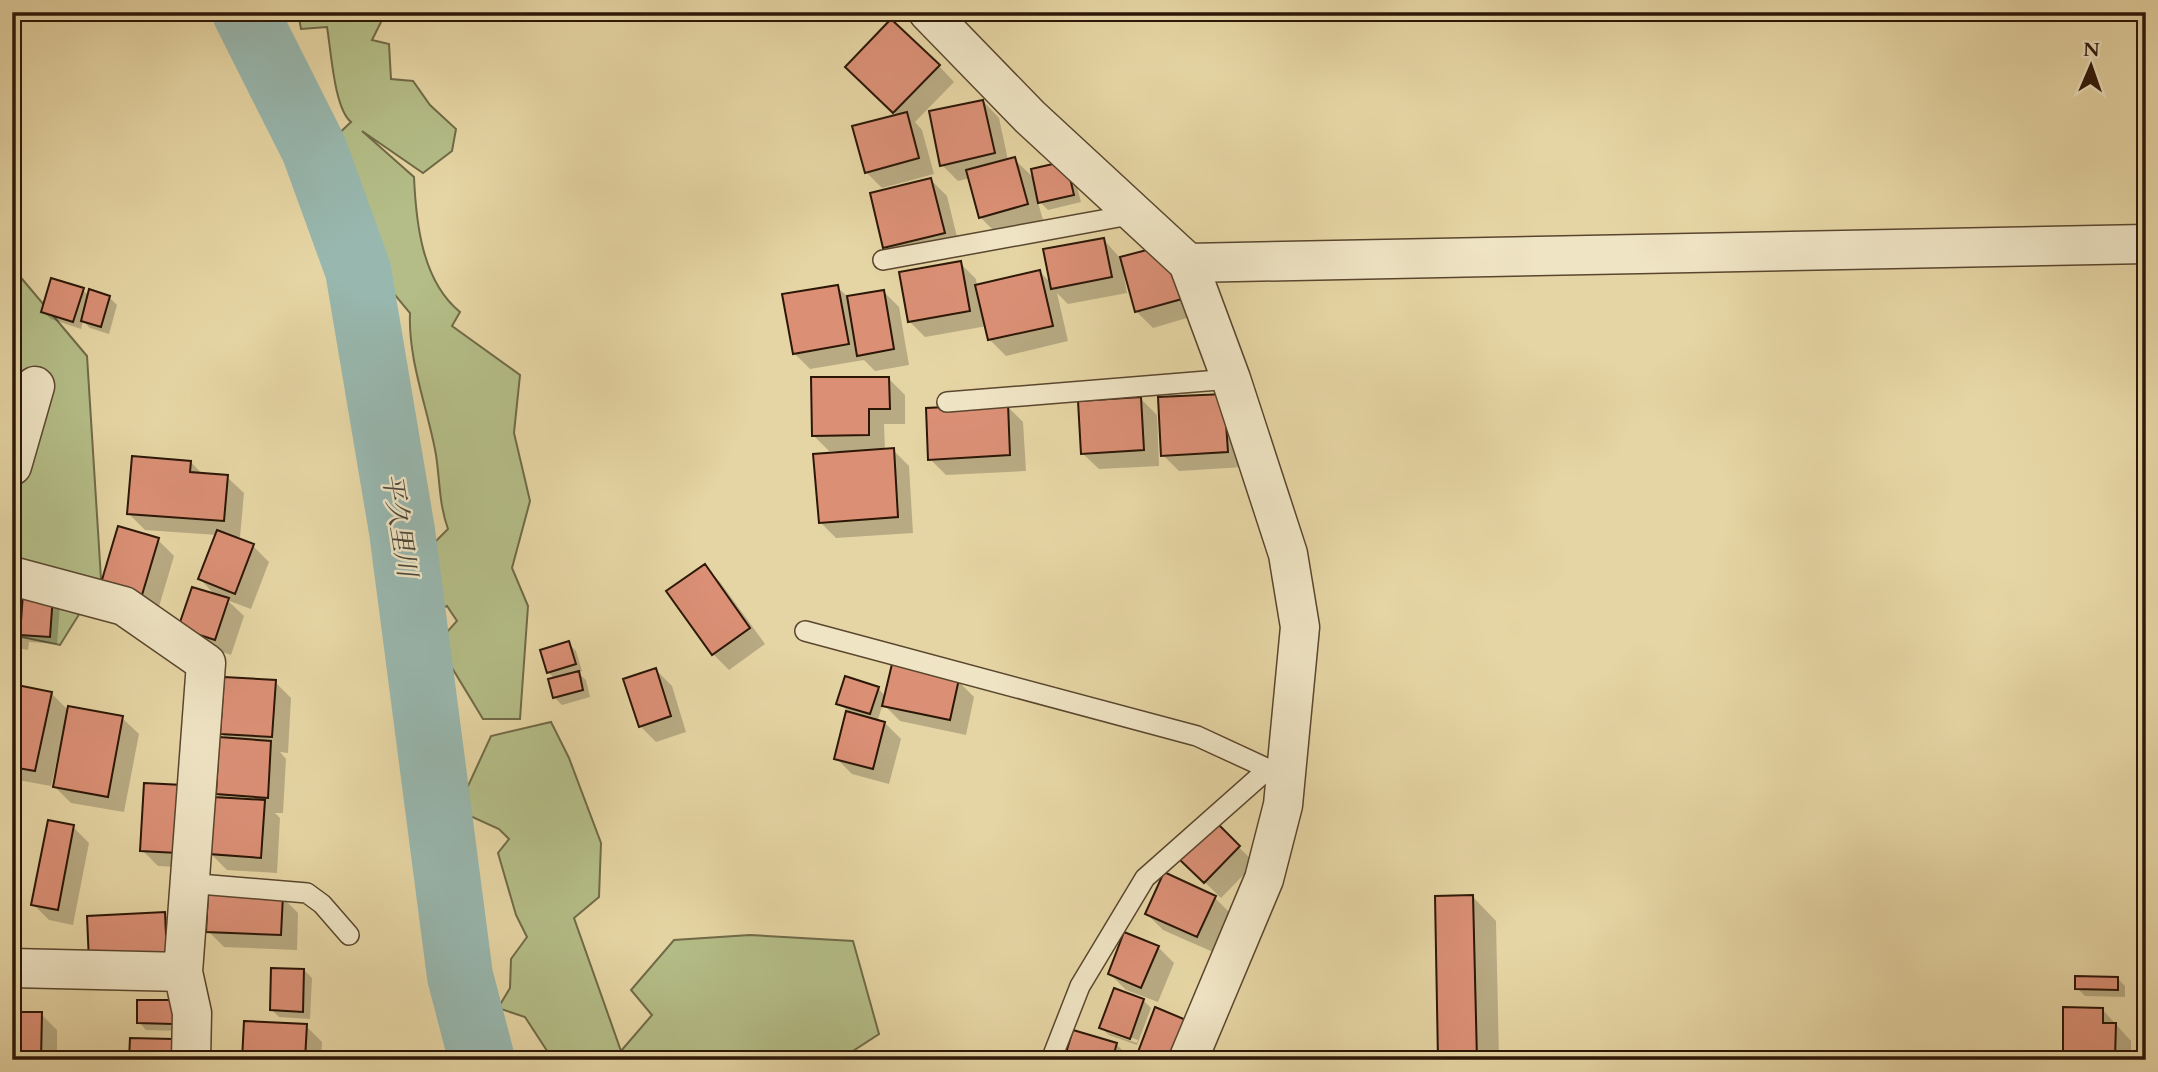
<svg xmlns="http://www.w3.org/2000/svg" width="2158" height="1072" font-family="Cardo,'Noto Serif JP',serif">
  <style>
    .green { fill: #b4bd87; stroke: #706a47; stroke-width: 2 }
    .shadow { fill: #0003; fill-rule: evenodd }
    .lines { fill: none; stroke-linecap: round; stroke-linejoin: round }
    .river { stroke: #98b7ae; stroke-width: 66 }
    .building { fill: #db9076; stroke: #2c1707; stroke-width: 2 }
    .service-casing { stroke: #5a462e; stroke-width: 22 }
    .minor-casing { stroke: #5a462e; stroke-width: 41 }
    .service { stroke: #efe4c4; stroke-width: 19 }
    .minor { stroke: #efe4c4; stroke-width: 38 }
    .labels { text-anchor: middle; stroke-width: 5; stroke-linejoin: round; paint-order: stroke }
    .water-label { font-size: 26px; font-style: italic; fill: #4c4739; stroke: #efe4c4 }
  </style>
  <rect width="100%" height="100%" fill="#e6d5a4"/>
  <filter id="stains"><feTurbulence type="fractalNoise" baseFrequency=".00286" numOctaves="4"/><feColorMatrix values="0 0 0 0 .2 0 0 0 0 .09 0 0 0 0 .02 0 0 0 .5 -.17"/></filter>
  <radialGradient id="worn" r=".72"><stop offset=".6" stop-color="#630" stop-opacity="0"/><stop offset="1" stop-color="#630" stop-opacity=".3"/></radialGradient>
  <path class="green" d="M 298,12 L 386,12 L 372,40 L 389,44 L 391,79 L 413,81 L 430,105 L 456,129 L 452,151 L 423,173 L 362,131 L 414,177 C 416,223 422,281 460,312 L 452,326 L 520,375 L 514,433 L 530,501 L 512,568 L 528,606 L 520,719 L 483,719 L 437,643 L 457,621 L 447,606 L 437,610 L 426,551 L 448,529 C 439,504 440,481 436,455 C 428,409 408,361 410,313 L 366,260 L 336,180 L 340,162 L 333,139 L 351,122 C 334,108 331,50 327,27 L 301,29 Z
    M 12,267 L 87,356 L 101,579 L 60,645 L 12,635 Z
    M 551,722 L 569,758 L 601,843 L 599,897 L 574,918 L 621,1051 L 652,1015 L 631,990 L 674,940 L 750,935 L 853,941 L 879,1034 L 839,1060 L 553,1060 L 525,1017 L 498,1008 L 510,988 L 511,959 L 527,937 L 516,915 L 498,853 L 509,839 L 499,829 L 457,810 L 491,736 Z"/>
  <path class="shadow" d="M 939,66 L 954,82 L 915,122 L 922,130 L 934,174 L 882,188 L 866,172 L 898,116 L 848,67 Z
    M 983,101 L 999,118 L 1008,160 L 1014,159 L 1035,179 L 1073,171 L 1081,202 L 1048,210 L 1037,199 L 1043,220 L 996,233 L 980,217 L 970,178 L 958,181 L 942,165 Z
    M 931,180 L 947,196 L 960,249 L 901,264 L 885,247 Z
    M 1104,240 L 1121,259 L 1166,247 L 1197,315 L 1153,328 L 1137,312 L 1126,274 L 1124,275 L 1127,293 L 1068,304 L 1057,293 L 1068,341 L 1006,356 L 990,340 L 987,326 L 925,337 L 909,321 L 960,263 L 976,279 L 977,286 L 1040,272 L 1051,283 Z
    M 837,287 L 848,297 L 883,291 L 899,307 L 909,365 L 875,371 L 864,360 L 810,369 L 794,353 Z
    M 83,290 L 89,296 L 109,297 L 117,305 L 109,334 L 90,328 L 83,321 L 81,329 L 51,319 L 43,312 Z
    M 889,379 L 905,395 L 905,424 L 884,424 L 885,451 L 893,450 L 909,466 L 913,533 L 836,538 L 820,522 L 842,451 L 829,451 L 813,435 Z
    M 1224,395 L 1243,467 L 1179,471 L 1163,455 Z
    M 1141,399 L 1157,415 L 1159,466 L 1099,469 L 1082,453 Z
    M 1007,406 L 1023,422 L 1026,471 L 946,475 L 930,459 Z
    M 191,462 L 203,475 L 227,477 L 244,493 L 240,537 L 229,536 L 253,546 L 269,562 L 251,609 L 227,600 L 244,616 L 231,655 L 196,643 L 180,627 L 217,597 L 200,579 L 217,535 L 145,530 L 129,514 Z
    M 158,540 L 174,556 L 158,610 L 103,582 Z
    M 704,566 L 720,582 L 765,644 L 729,670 L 713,654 Z
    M 12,590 L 60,605 L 57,644 L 29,642 L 28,650 L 12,647 Z
    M 568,643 L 576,651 L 582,671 L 578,673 L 586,680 L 590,697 L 562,705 L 554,697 L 555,679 L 548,672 Z
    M 656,670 L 672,686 L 686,732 L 656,742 L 640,726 Z
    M 958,681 L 974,697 L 966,735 L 900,721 L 883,704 L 877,722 L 885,723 L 901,739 L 889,784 L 852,774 L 836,758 L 848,711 L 838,703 L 878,688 L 886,697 Z
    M 275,682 L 291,698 L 288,753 L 280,752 L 286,759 L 283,813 L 275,813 L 280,818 L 277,873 L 227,870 L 211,854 L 223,800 L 217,794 L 228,740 L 222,734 Z
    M 12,685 L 52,694 L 69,711 L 122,718 L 139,734 L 124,812 L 71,803 L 55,787 L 61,756 L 58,755 L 51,786 L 18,780 L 12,774 Z
    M 146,784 L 194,868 L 158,866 L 142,850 Z
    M 1216,825 L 1255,863 L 1221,898 L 1182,860 Z
    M 73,827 L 89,843 L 73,925 L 49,920 L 33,904 Z
    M 282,897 L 298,913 L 297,950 L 224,947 L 208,931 Z
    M 1473,897 L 1496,921 L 1499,1060 L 1440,1060 Z
    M 1215,898 L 1231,914 L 1213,952 L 1163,930 L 1147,914 Z
    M 164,914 L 180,930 L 107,978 Z
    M 1158,947 L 1174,963 L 1158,1002 L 1126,990 L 1110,974 Z
    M 304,970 L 312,978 L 310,1019 L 279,1017 L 271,1009 Z
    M 2117,978 L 2125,986 L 2125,997 L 2085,996 L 2077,988 Z
    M 1143,1000 L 1151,1008 L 1137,1045 L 1109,1035 L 1101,1027 ZM 1108,1029 L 1138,1040 L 1137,1043 L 1108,1033 Z
    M 172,1002 L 180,1031 L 146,1030 L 139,1022 Z
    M 2102,1009 L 2131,1041 L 2131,1060 L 2064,1060 Z
    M 41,1014 L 57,1030 L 57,1060 L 12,1060 Z
    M 306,1026 L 322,1042 L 321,1060 L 244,1060 Z
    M 1116,1044 L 1124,1052 L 1121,1060 L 1071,1060 L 1067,1056 Z"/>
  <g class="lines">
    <path class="river" d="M 245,12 L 314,149 L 358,270 L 402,531 L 460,976 L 482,1060"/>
  </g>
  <path class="building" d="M 891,19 L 940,65 L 893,113 L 845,67 Z
    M 983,100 L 995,153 L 940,166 L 929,111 Z
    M 907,112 L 919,158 L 865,173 L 852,126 Z
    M 1015,157 L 1028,204 L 979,218 L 966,170 Z
    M 1066,161 L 1074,195 L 1038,203 L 1031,169 Z
    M 931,178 L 945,233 L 883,248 L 870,193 Z
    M 1104,238 L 1112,277 L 1051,289 L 1043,249 Z
    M 1166,245 L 1182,299 L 1135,312 L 1120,257 Z
    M 961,261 L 970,311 L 908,322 L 899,272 Z
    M 1040,270 L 1053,326 L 988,340 L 975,285 Z
    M 51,278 L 84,288 L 73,322 L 41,312 Z
    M 838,285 L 849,344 L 793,354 L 782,294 Z
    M 89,289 L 110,296 L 101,327 L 81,321 Z
    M 884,290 L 894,349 L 857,356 L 847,296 Z
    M 811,377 L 889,377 L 890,409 L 869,409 L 869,435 L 812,436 Z
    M 1224,394 L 1228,452 L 1161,456 L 1158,397 Z
    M 1141,397 L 1144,450 L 1081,454 L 1078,401 Z
    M 1008,404 L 1010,455 L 928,460 L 926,408 Z
    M 894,448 L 898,517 L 819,523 L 813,454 Z
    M 132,456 L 191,461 L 190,472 L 228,475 L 224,521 L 127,514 Z
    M 118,526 L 159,538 L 142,595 L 101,583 Z
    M 217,530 L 254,544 L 235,594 L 198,579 Z
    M 705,564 L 750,628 L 712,655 L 666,591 Z
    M 192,587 L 229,598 L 215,640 L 178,628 Z
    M 12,588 L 19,589 L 12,634 Z
    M 23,593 L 53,595 L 50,637 L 20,635 Z
    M 569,641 L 576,664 L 547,673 L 540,650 Z
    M 892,664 L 959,679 L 950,720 L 882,706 Z
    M 656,668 L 671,716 L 639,727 L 623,679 Z
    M 579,671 L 583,690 L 553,698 L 548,679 Z
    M 845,676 L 879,687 L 870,714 L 836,704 Z
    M 224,677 L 276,680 L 272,737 L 220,734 Z
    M 12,684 L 52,692 L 35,771 L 12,767 Z
    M 68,706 L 123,716 L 108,797 L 53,787 Z
    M 846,711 L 885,722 L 873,769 L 834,759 Z
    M 219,737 L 271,741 L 268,798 L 216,794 Z
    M 144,783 L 183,785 L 178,853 L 140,851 Z
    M 213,797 L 265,800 L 261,858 L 209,854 Z
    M 48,820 L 74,825 L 58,910 L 31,905 Z
    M 1216,822 L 1240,846 L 1204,883 L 1180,860 Z
    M 1164,872 L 1216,896 L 1197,937 L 1145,914 Z
    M 208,892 L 283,895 L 281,935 L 206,932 Z
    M 1473,895 L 1477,1060 L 1438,1060 L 1435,896 Z
    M 165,912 L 167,958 L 89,962 L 87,916 Z
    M 1124,932 L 1159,946 L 1141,988 L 1108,974 Z
    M 271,968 L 304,969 L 303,1012 L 270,1010 Z
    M 2075,976 L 2118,977 L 2118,990 L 2075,989 Z
    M 1114,988 L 1144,999 L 1130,1039 L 1099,1028 Z
    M 137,1000 L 173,1000 L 173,1024 L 137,1023 Z
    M 1155,1007 L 1186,1020 L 1170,1060 L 1135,1060 Z
    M 2063,1007 L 2103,1008 L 2103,1023 L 2116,1023 L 2115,1059 L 2063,1060 Z
    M 12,1012 L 42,1012 L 41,1060 L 12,1060 Z
    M 244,1021 L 307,1024 L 305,1060 L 242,1060 Z
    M 1073,1030 L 1117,1043 L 1112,1060 L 1078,1060 L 1065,1056 Z
    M 130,1038 L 173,1039 L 173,1060 L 129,1060 Z"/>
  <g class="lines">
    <defs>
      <path id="service" d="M 883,260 L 1135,214
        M 947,402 L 1231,379
        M 805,631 L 1197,736 L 1288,778
        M 187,883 L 307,893 L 322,904 L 349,935
        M 1051,1060 L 1080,986 L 1145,878 L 1268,769"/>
      <path id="minor" d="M 928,12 L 1030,117 L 1188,263 L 1231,379 L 1288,554 L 1300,627 L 1283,805 L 1264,879 L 1188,1060
        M 1188,263 L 2146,244
        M 12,466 L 35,386
        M 12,576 L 124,606 L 206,663 L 183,972 L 192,1013 L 191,1060
        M 12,968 L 183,972"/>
    </defs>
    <use href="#service" class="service-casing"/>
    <use href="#minor" class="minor-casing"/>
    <use href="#service" class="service"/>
    <use href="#minor" class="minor"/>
  </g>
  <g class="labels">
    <g class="water-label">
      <text transform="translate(400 525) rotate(81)" y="9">平久里川</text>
    </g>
  </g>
  <rect width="2158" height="1072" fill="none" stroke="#e6d5a4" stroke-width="42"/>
  <rect x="14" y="14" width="2130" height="1044" fill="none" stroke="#2c1707" stroke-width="3.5"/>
  <rect x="21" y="21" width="2116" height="1030" fill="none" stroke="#2c1707" stroke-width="2"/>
  <g transform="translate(2091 66) rotate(2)" stroke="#efe4c4" stroke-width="5" paint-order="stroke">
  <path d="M0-5L12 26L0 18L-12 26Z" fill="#2c1707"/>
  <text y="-10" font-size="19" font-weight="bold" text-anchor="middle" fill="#2c1707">N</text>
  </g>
  <rect width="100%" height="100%" filter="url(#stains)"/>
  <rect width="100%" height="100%" fill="url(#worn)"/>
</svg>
